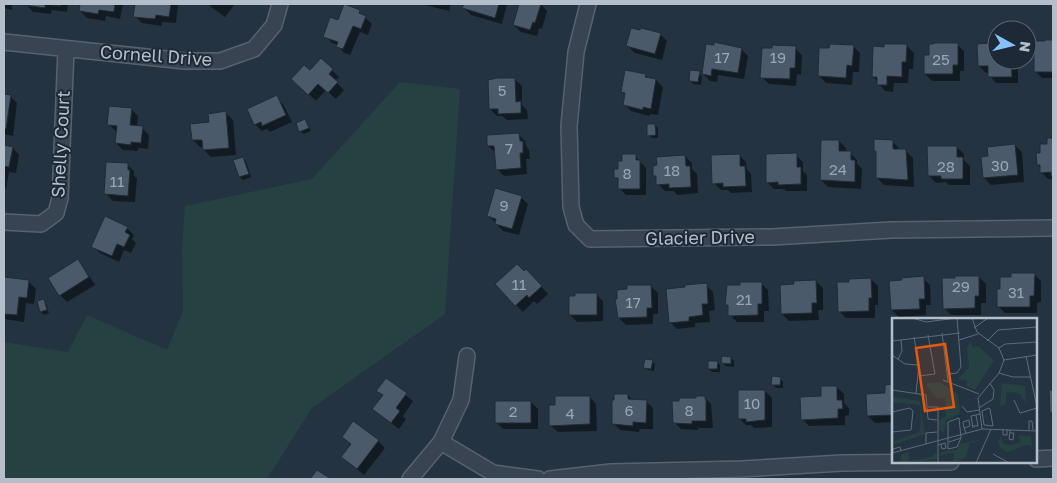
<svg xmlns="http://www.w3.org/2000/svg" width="1057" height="483" font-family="'Golos Text',sans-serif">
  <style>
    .green { fill: #264142 }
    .shadow { fill: #0007 }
    .building { fill: #4a5a6a; stroke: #1f2b38 }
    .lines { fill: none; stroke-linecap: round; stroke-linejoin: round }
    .minor-casing { stroke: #56626e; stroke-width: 18 }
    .minor { stroke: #384451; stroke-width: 15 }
    .labels { text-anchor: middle; stroke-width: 4; stroke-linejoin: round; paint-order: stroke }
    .number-label { font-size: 15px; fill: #9aa6b3 }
    .street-label { font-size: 18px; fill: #b5bfcb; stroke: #1d2936 }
    .inset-road { fill: none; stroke: #5e6b78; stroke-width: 1 }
    .view { fill: #e8590c; fill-opacity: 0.15; stroke: #e8590c; stroke-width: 2.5 }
    .inset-edge { fill: none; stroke: #b5bfcb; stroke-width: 2.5 }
  </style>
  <rect width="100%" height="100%" fill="#243341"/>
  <path class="green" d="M 400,82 L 460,89 L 445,314 L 312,408 L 267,479 L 4,479 L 4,342 L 68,352 L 87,315 L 167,350 L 183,311 L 182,248 L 185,206 L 312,179 Z"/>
  <path class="shadow" d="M 4,4 L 12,4 L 12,10 L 4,8 Z
    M 26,4 L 68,4 L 67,12 L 52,10 L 51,14 L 33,12 Z
    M 82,4 L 123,4 L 120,19 L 106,16 L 105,21 L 87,18 L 80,11 Z
    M 136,4 L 177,4 L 178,5 L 176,23 L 162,22 L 162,26 L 142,23 L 135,16 Z
    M 207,4 L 235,4 L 225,17 Z
    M 421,4 L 451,4 L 449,11 Z
    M 465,4 L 507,4 L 502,24 L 471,15 L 464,8 Z
    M 520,4 L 541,4 L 547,11 L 542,29 L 539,28 L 537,36 L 521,32 L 514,25 Z
    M 359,12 L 372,24 L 368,35 L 360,32 L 350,55 L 344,53 L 338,45 L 332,43 L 325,36 L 339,21 Z
    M 641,32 L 660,34 L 667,41 L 662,60 L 635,53 L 628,46 Z
    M 997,40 L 997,60 L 1018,60 L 1018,83 L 996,83 L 990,76 L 989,73 L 986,73 L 979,66 L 992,45 Z
    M 1047,41 L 1053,41 L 1053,78 L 1042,78 L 1035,71 Z
    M 957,44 L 964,51 L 964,71 L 960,71 L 960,81 L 932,81 L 925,74 L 930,56 Z
    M 853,46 L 860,53 L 859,72 L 853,72 L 852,85 L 826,83 L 819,76 Z
    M 907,46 L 914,53 L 913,69 L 909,69 L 908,83 L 894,83 L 893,92 L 885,91 L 873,76 Z
    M 795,48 L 802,55 L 801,75 L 797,74 L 796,86 L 769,84 L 762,77 Z
    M 741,49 L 748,56 L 744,79 L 718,75 L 717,82 L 710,81 L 703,74 Z
    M 321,60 L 339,77 L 335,81 L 344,90 L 336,99 L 326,90 L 316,101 L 293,79 L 310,72 Z
    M 699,73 L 702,76 L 701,85 L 693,84 L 690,80 Z
    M 645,75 L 649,79 L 656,80 L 663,87 L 658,115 L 650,114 L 649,116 L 631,111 L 624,104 L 626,95 L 622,92 Z
    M 515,79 L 522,86 L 522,105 L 527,110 L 528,119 L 507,120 L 502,116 L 497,116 L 490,109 Z
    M 4,96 L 10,96 L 17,103 L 13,136 L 4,134 Z
    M 276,97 L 283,104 L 292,122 L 270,132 L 267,129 L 262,131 L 255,124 Z
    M 131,109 L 138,116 L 137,127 L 142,128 L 149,135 L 148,149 L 138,148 L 138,151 L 123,150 L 116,143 L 117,132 L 109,125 Z
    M 226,113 L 233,120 L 236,155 L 211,157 L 204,150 L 204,147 L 200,147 L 193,140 L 210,123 Z
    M 305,121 L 311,131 L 304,134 L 300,131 Z
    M 655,125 L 658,128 L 658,138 L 652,138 L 649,135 Z
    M 518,134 L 525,141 L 526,146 L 529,150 L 530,159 L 526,159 L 527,174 L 504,176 L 497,169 L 496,153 L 488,146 Z
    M 1052,139 L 1053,140 L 1053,179 L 1048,179 L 1041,172 L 1041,168 L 1038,165 L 1042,154 Z
    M 839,141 L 846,148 L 846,153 L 850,153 L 857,160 L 857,164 L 862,168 L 861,189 L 828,187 L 821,180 Z
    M 892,141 L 899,148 L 899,151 L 906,151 L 913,158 L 914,187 L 884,185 L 877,178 Z
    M 1015,145 L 1022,152 L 1024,182 L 991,185 L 984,178 L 989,158 Z
    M 4,146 L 13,148 L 19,155 L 16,173 L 9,172 L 6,189 L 4,189 Z
    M 957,147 L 964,154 L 964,160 L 970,166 L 970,185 L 949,185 L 946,182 L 936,183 L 929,176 Z
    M 739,155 L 746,162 L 747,169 L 751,174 L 752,192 L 731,193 L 728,190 L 721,190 L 714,183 Z
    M 796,155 L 803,162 L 803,171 L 807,175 L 807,191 L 786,191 L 784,189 L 774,189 L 767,182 Z
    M 635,156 L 646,168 L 646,195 L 626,195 L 619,188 L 619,181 L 616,178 L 623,162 Z
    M 685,156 L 692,163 L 692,169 L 697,174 L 698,193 L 677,195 L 674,191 L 665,191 L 658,184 L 657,179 L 655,176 Z
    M 242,158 L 246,161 L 251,177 L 243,180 L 240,177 L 235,161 Z
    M 127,164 L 134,171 L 134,176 L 137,178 L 135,202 L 113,201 L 106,194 Z
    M 521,197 L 528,204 L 519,235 L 503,231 L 489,216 Z
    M 127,228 L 134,235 L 132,239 L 136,243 L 131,253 L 124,250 L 119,262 L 100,253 L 93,246 Z
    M 77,261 L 84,268 L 95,285 L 67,302 L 60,295 Z
    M 524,273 L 533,278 L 548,294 L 537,304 L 534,301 L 523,312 L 516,305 Z
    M 1034,274 L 1041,281 L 1041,302 L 1037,303 L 1037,313 L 1005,313 L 998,306 Z
    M 979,277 L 986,284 L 986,303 L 981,303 L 981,315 L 951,315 L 944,308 Z
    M 4,278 L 29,282 L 36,289 L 34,304 L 26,303 L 24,322 L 4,319 Z
    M 923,278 L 930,285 L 931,305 L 926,305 L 926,315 L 899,317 L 892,310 L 903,281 Z
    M 871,279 L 878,286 L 878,305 L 875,305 L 875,318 L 846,318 L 839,311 L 851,283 Z
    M 816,281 L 823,288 L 823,310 L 818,310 L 819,320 L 789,321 L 782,314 Z
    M 761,283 L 768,290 L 769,311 L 764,311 L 764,322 L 737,322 L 730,315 L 730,308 L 727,305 Z
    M 706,285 L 713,292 L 715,310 L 709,311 L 710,322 L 695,323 L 695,327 L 677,329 L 670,322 Z
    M 651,286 L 658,293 L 658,314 L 653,314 L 653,324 L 626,325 L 619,318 Z
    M 596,294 L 603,301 L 603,321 L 577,322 L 570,315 Z
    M 43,301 L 46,304 L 49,313 L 44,315 L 41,312 Z
    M 731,358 L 734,361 L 734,367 L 726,366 L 723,363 Z
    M 652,361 L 655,364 L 654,371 L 648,370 L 645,367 Z
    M 717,362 L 720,365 L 720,372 L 712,372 L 709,369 Z
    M 780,378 L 783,382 L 783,388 L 776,388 L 773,384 Z
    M 386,380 L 413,401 L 403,416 L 406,419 L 399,429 L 374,409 L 384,396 L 378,391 Z
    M 886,386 L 893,386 L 893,422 L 875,423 L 868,416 L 886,395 Z
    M 837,387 L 844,394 L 844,403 L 849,408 L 849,415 L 845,416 L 845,425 L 809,426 L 802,419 L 822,397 Z
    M 765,391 L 772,398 L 772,427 L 754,428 L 751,425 L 746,425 L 739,418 Z
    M 628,395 L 634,401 L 646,401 L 653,408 L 653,429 L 640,429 L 639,432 L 620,430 L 613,423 Z
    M 590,397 L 596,404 L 597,431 L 558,432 L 551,426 L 556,406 Z
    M 704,397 L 711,404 L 713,428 L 698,428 L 698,430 L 681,429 L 674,422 L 698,400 Z
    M 531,402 L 538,409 L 538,429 L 503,429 L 496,422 Z
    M 343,436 L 378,441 L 385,448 L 364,475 L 343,457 L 352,445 Z"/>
  <path class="building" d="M 25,4 L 61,4 L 60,6 L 45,4 L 45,8 L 25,5 Z
    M 80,4 L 115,4 L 114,12 L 99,10 L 98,14 L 79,11 Z
    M 135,4 L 171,4 L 169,17 L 156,15 L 155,19 L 133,17 Z
    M 344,4 L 360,10 L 359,13 L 366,16 L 361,29 L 353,26 L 343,49 L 336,47 L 338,42 L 323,37 L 330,17 L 338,20 Z
    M 464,4 L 499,4 L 495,18 L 462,8 Z
    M 519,4 L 541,4 L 535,23 L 533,22 L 530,30 L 513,25 Z
    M 631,28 L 640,30 L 641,28 L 661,33 L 655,54 L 626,46 Z
    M 991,39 L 997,39 L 997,60 L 1011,60 L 1012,77 L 988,77 L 988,66 L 978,66 L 977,44 L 991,43 Z
    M 1045,40 L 1053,40 L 1053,72 L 1034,72 L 1034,41 L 1045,41 Z
    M 714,42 L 742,48 L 738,73 L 712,69 L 711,76 L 702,74 L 706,44 L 714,45 Z
    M 934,43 L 958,43 L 958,65 L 953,65 L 953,74 L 924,74 L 924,55 L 929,55 L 929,44 L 934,44 Z
    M 830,44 L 854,45 L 852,66 L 847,65 L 846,78 L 818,76 L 819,48 L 829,48 Z
    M 884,44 L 907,44 L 906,62 L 902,62 L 902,77 L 887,76 L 887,85 L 877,85 L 877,77 L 872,77 L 873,46 L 884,47 Z
    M 772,45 L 796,46 L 795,68 L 790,68 L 790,79 L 760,78 L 762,48 L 772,48 Z
    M 321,58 L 333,69 L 329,74 L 338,82 L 328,93 L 318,84 L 308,95 L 291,79 L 304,65 L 310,70 Z
    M 625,70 L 646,74 L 645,77 L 656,79 L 651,109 L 643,107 L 643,110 L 623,105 L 625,93 L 621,92 Z
    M 690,70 L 700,71 L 698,82 L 689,81 Z
    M 497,78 L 515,78 L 516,102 L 521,101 L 521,113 L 498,114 L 498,109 L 489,109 L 488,80 Z
    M 4,94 L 11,95 L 6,129 L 4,129 Z
    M 277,95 L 286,115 L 262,126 L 261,122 L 254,125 L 247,109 Z
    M 109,106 L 132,108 L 130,125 L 143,126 L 141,143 L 131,142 L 131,145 L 115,143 L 117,126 L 107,125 Z
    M 226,111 L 229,148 L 203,150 L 202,140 L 192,140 L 190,124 L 209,122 L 208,114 Z
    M 305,119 L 309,128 L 299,132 L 296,123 Z
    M 647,124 L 655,124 L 656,135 L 647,136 Z
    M 519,133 L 520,141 L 523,141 L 523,153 L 520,153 L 521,168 L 496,170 L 494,146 L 487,146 L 487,135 Z
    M 1047,138 L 1052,138 L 1053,143 L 1053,176 L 1051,176 L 1051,172 L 1040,173 L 1040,165 L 1037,165 L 1036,153 L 1040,153 L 1040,144 L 1047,144 Z
    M 874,139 L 893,140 L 893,149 L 906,149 L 908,180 L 876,178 L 876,151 L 874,151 Z
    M 821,140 L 839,140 L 839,151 L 851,151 L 851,160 L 855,160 L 855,182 L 820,180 Z
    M 1015,144 L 1018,175 L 983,178 L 981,157 L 988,156 L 987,147 Z
    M 4,145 L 13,147 L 9,167 L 4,166 Z
    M 927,146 L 957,146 L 957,157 L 963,157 L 963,179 L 941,179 L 941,176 L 928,176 Z
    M 797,153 L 797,167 L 801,167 L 801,184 L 778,185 L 778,182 L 766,183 L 766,154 Z
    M 622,154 L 636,154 L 636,160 L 640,160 L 640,189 L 618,189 L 618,178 L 614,178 L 614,169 L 618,169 L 618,161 L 622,161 Z
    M 740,154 L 740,166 L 745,166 L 746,186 L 723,187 L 723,183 L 712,184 L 711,155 Z
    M 685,155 L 686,166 L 690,166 L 691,187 L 669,188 L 669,184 L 656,185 L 656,176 L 653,176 L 653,166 L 657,165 L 656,157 Z
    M 243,157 L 249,174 L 239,177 L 233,160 Z
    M 106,162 L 128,163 L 128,170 L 130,170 L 128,196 L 104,194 Z
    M 495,188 L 522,196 L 512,229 L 495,224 L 496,219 L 487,216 Z
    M 105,216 L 128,227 L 125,232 L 130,235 L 124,247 L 117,244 L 112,256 L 91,247 Z
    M 78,259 L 89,277 L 59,296 L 48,278 Z
    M 517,264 L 524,271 L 526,269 L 542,286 L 529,298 L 527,295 L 515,306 L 495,284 Z
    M 1011,273 L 1035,273 L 1034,296 L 1030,296 L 1030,307 L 997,307 L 997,289 L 1000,289 L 1000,277 L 1011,277 Z
    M 924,276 L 925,299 L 919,299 L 920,309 L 891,310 L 889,281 L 902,280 L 901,278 Z
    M 955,276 L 979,276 L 979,296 L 975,296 L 975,308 L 943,309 L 942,278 L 955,278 Z
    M 4,277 L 29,280 L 27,298 L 19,297 L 17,315 L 4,314 Z
    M 871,278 L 872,298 L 869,298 L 869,311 L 838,312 L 837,282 L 849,282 L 849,279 Z
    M 816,280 L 817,303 L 812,303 L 812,313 L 781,314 L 780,285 L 794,284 L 793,281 Z
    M 740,282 L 762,282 L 762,304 L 758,304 L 758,315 L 728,316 L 728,305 L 725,305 L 727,285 L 740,285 Z
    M 707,283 L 708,304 L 702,304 L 703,315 L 689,317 L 689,321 L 669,323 L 666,289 L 685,287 L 685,285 Z
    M 627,285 L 651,285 L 652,308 L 647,308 L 647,317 L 618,318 L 615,299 L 617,299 L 617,290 L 627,289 Z
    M 575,293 L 597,293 L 597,315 L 569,315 L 569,296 L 575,296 Z
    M 44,299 L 47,310 L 40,312 L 37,301 Z
    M 722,356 L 731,357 L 731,364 L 721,363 Z
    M 645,359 L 653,360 L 651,369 L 643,368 Z
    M 708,361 L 718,361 L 717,369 L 708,369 Z
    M 772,376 L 781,377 L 780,385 L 771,385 Z
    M 386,378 L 407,393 L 396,408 L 400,411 L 391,423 L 372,409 L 383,395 L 376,391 Z
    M 893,384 L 892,415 L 867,416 L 866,394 L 885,393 L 885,385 Z
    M 821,386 L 837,386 L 837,400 L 842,400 L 843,409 L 838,409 L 838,418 L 801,420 L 800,397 L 821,396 Z
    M 738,390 L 765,390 L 765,420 L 746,422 L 746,419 L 738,419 Z
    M 1049,390 L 1053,390 L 1053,413 L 1050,413 Z
    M 614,394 L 628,394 L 628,399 L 647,400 L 646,423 L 633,422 L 633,426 L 612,424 L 612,400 L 614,400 Z
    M 555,396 L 590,396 L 590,424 L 549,426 L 549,405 L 555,405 Z
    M 696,396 L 705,396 L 705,399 L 706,399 L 706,421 L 692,421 L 692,424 L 673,423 L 672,401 L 679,401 L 679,398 L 696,398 Z
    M 495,401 L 531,401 L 531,423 L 495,423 Z
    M 353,421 L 379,440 L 357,469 L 341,457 L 351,444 L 342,437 Z
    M 317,470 L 331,479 L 310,479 Z"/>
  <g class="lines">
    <defs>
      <path id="minor" d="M 588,4 L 576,52 L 569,126 L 571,207 L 576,225 L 590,239 L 772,237 L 891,230 L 1053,228
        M 4,42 L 185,61 L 220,61 L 254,49 L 274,25 L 280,4
        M 4,222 L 41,224 L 56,213 L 60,198 L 66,49
        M 441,442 L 493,473 L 538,479
        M 1036,459 L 1053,458
        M 410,479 L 441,442 L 461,400 L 467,356
        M 550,479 L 611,472 L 742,469 L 842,463 L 951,462"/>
    </defs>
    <use href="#minor" class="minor-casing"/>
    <use href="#minor" class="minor"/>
  </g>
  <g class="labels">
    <g class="number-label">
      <text x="722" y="63">17</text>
      <text x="778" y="63">19</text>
      <text x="941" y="65">25</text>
      <text x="502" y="96">5</text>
      <text x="509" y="154">7</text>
      <text x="1000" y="171">30</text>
      <text x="946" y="172">28</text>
      <text x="838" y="175">24</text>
      <text x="672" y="176">18</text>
      <text x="627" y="179">8</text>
      <text x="117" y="187">11</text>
      <text x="504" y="211">9</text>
      <text x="519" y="290">11</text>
      <text x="961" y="292">29</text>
      <text x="1016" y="298">31</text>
      <text x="744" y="305">21</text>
      <text x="633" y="308">17</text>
      <text x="752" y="409">10</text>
      <text x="629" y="416">6</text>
      <text x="689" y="416">8</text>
      <text x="513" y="417">2</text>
      <text x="570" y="419">4</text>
    </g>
    <g class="street-label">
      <text transform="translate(156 56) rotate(4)" y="6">Cornell Drive</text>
      <text transform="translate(61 144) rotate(-87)" y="6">Shelly Court</text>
      <text transform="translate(700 238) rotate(-1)" y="6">Glacier Drive</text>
    </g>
  </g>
  <g transform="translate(892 318)">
    <rect width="145" height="145" fill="#243341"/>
    <path d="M 78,23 L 80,29 L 87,29 L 102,42 L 83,72 L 75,69 L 75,63 L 66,61 L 77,49 L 75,31 ZM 48,64 L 66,76 L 68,92 L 67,96 L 54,102 L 52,115 L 47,112 L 47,102 L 54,98 L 53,80 L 44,80 L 35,68 L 35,65 ZM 110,65 L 133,68 L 134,85 L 128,76 L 119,74 L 114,75 L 114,86 L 108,88 ZM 2,79 L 28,83 L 33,116 L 0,127 L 0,124 L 27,114 L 29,104 L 28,87 L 1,84 ZM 126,117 L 139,118 L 140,128 L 134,127 L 116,134 L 108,130 L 106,123 L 109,118 L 111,126 L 119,127 L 129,124 ZM 96,120 L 78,125 L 73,140 L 61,145 L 62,135 L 51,136 L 49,139 L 48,134 L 65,132 L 67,126 ZM 17,134 L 17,143 L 40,139 L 44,134 L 46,141 L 3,145 L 9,143 L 9,136 Z" fill="#264142"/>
    <path class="inset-road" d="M 20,0 L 34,4 L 65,0M 80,0 L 85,14 L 107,30 L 112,42 L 107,55 L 86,80 L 90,111M 82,10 L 96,0M 50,15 L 56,63M 22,19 L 27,47 L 24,75M 67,22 L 86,16M 0,23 L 68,15M 95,23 L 106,12 L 145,9M 107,30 L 113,26 L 145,24M 0,37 L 13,46 L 26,47M 134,38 L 145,89M 6,41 L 10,33 L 9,22M 112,42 L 145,37M 107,55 L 121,59 L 138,59M 57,56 L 65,55 L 69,49 L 65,0M 27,58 L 43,56 L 36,17M 51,62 L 87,76M 0,72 L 34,77 L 36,101 L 45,102M 122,82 L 128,95 L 145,90M 70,88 L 75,94 L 87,92M 36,89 L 46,89 L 46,145M 87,90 L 101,81 L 102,72 L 98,65M 97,90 L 98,91 L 101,108 L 92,107 L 90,93 ZM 0,94 L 18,90 L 21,93 L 19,112 L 0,114M 81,108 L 86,108 L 84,97M 72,110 L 78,108 L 77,102 L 71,104 L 72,110 L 74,115M 81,110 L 79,98 L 88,96M 111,111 L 111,117 L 115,117 L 115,111M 137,112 L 137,103 L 140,103 L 141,112M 118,115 L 122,115 L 121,122 L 117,121 L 118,115 L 118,112M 57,124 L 69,120 L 67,100 L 56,104 L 56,131 L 65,129 L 69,120M 34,126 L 34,115 L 45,114M 46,127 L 53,125 L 54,130 L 50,131 L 49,126M 0,135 L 90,111 L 145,113M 101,136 L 117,145M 0,141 L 1,131 L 8,129 L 9,133M 84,145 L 99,111"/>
    <path class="view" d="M 53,26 L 62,89 L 33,93 L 24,30 Z"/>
    <rect width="145" height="145" class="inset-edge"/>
  </g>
  <rect width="1057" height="483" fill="none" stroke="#b5bfcb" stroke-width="10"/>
  <g transform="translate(1012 45) rotate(98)"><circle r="24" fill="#1d2936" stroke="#5a6572"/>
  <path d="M0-4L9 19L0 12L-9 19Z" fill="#87c0fd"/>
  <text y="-8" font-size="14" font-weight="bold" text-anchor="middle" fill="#b5bfcb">N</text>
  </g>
</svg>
